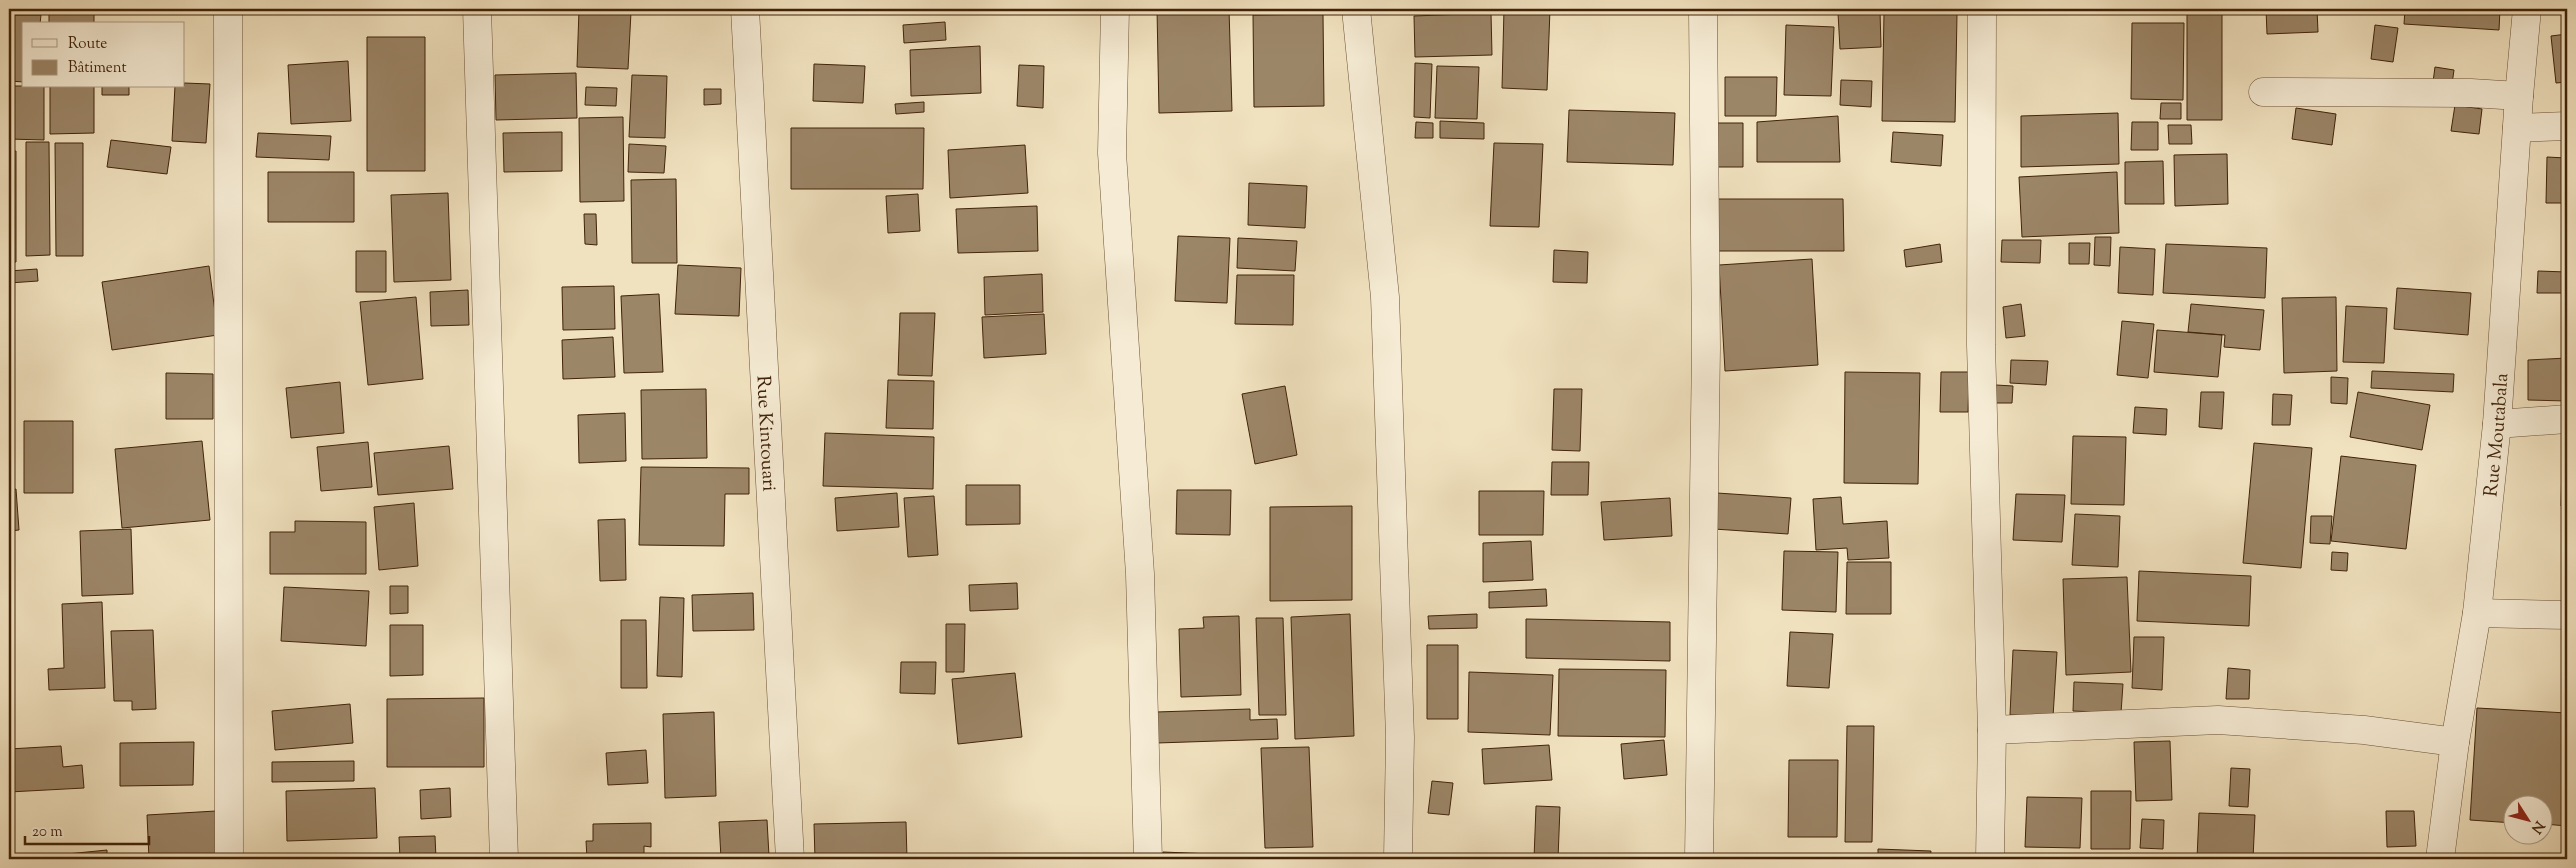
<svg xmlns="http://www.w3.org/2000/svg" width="2576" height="868" font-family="'Sorts Mill Goudy',serif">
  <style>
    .building { fill: #9c8668; stroke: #402309 }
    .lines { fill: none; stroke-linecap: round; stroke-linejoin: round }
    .street-casing { stroke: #6c5336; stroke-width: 29 }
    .street { stroke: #f6ecd5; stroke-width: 28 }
    .labels { text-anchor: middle; stroke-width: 4; stroke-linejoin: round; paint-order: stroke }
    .street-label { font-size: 19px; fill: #402309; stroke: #f6ecd5 }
  </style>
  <rect width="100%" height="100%" fill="#f1e2bf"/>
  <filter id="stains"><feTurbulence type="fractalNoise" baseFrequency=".004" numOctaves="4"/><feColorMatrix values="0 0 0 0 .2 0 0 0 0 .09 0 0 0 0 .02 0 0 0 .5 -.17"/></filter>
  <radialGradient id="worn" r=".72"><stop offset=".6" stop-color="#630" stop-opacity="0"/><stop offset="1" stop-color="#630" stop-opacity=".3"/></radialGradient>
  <path class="building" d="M 1157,9 L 1229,9 L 1232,111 L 1159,113 Z
    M 1504,9 L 1550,9 L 1547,90 L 1502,88 Z
    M 2187,9 L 2222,9 L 2222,120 L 2187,120 Z
    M 2266,9 L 2317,9 L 2318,32 L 2267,34 Z
    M 2405,9 L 2500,9 L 2499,30 L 2404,24 Z
    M 94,10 L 94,24 L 49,24 L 49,11 Z
    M 579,10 L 631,12 L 628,69 L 577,67 Z
    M 1880,11 L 1881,47 L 1840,49 L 1838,13 Z
    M 1491,13 L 1492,55 L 1415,57 L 1414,16 Z
    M 1323,14 L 1324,106 L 1254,107 L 1253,15 Z
    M 1884,14 L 1957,14 L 1955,122 L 1882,121 Z
    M 9,15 L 41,15 L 40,24 L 24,24 L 24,82 L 9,81 Z
    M 945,22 L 946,40 L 904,43 L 903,25 Z
    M 2132,23 L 2184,23 L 2183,100 L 2131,99 Z
    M 1786,25 L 1834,27 L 1831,96 L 1784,95 Z
    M 2375,25 L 2398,28 L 2393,62 L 2371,59 Z
    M 2567,34 L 2567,82 L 2556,83 L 2551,36 Z
    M 367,37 L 425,37 L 425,171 L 367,171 Z
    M 980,46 L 981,93 L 911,96 L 910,50 Z
    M 348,61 L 351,121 L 291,124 L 288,65 Z
    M 1415,63 L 1432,64 L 1430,118 L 1414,117 Z
    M 814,64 L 865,66 L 863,103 L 813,101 Z
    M 1019,65 L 1044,66 L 1043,108 L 1017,106 Z
    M 1437,66 L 1479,67 L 1477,119 L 1435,118 Z
    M 2435,67 L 2454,70 L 2452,84 L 2433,82 Z
    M 576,73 L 577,118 L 496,120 L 495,75 Z
    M 632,75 L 667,76 L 665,138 L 629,137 Z
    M 1725,77 L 1777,77 L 1776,116 L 1725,116 Z
    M 1841,80 L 1872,81 L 1871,107 L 1840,105 Z
    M 184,83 L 210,84 L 206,143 L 172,141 L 175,86 L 184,86 Z
    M 9,86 L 44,86 L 44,140 L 9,139 Z
    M 50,86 L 94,86 L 94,133 L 50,134 Z
    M 102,86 L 129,86 L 129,95 L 102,95 Z
    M 586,87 L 617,88 L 616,106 L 585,105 Z
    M 704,89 L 721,89 L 721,104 L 704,105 Z
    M 924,102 L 924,112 L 896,114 L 895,104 Z
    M 2161,103 L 2181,103 L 2181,119 L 2160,119 Z
    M 2455,105 L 2482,109 L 2479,134 L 2451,131 Z
    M 2296,108 L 2336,114 L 2332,145 L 2292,139 Z
    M 1569,110 L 1675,113 L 1673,165 L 1567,162 Z
    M 2118,113 L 2119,164 L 2021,167 L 2021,116 Z
    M 1838,116 L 1840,162 L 1757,162 L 1757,122 Z
    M 623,117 L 624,201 L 580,202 L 579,118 Z
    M 1440,121 L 1484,123 L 1484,139 L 1440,138 Z
    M 1416,122 L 1433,123 L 1433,138 L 1415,138 Z
    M 2132,122 L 2158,122 L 2158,150 L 2131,150 Z
    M 1715,123 L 1743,123 L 1743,167 L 1715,167 Z
    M 2168,125 L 2191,125 L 2192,144 L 2169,144 Z
    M 791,128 L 924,128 L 923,189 L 791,189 Z
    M 562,132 L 562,171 L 504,172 L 503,133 Z
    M 1893,132 L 1943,135 L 1941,166 L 1891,162 Z
    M 258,133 L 331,136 L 329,160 L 256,157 Z
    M 111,140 L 171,147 L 167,174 L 107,167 Z
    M 26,142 L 49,142 L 50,255 L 26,256 Z
    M 55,143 L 83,143 L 83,256 L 56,256 Z
    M 1494,143 L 1543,144 L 1539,227 L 1490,226 Z
    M 629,144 L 666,146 L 664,173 L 628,172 Z
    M 1025,145 L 1028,193 L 950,198 L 948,150 Z
    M 9,151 L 16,151 L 16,262 L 9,262 Z
    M 2227,154 L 2228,204 L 2175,206 L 2174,155 Z
    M 2547,157 L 2566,158 L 2564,203 L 2546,203 Z
    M 2163,161 L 2164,204 L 2125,204 L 2125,162 Z
    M 268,172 L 354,172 L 354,222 L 268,222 Z
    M 2117,172 L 2119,233 L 2022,237 L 2019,177 Z
    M 676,179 L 677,263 L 632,263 L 631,180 Z
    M 1249,183 L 1307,186 L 1305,228 L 1248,225 Z
    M 448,193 L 451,280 L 394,282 L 391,195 Z
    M 918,194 L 920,231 L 888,233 L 886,196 Z
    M 1718,199 L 1843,199 L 1844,251 L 1718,251 Z
    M 1037,206 L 1038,251 L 958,253 L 956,209 Z
    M 584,214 L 596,214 L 597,245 L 585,244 Z
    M 1178,236 L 1230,238 L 1227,303 L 1175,301 Z
    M 2095,237 L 2111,237 L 2110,266 L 2094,265 Z
    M 1238,238 L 1297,241 L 1295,271 L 1237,268 Z
    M 2002,240 L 2041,240 L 2040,263 L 2001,262 Z
    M 2069,243 L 2090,243 L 2089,264 L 2069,264 Z
    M 1940,244 L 1942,262 L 1906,267 L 1904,250 Z
    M 2166,244 L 2267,248 L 2265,298 L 2163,293 Z
    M 2120,247 L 2155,249 L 2153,295 L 2118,293 Z
    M 1554,250 L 1588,252 L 1587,283 L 1553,282 Z
    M 356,251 L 386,251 L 386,292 L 356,292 Z
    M 1812,259 L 1818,365 L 1725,371 L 1719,265 Z
    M 678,265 L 741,268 L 739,316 L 675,314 Z
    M 209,266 L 218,335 L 112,350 L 102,282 Z
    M 37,269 L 38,281 L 9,283 L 9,271 Z
    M 2538,271 L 2567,272 L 2567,293 L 2537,293 Z
    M 1042,274 L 1043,312 L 985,315 L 984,277 Z
    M 1237,275 L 1294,275 L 1293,325 L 1235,324 Z
    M 614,286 L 615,329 L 563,330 L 562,287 Z
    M 2397,288 L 2471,293 L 2468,335 L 2394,329 Z
    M 468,290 L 469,325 L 431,326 L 430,292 Z
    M 659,294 L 663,372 L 624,373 L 621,296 Z
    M 416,297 L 423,379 L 368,385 L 360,302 Z
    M 2336,297 L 2337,371 L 2284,373 L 2282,298 Z
    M 2021,304 L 2025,336 L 2006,338 L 2003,307 Z
    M 2191,304 L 2264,310 L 2260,350 L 2224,347 L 2225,335 L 2188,332 Z
    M 2346,306 L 2387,308 L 2384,363 L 2343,362 Z
    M 900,313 L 935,313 L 932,376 L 898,375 Z
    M 1044,314 L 1046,354 L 984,358 L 982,317 Z
    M 2122,321 L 2154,324 L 2148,378 L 2117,375 Z
    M 2157,330 L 2222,335 L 2218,377 L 2154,372 Z
    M 613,337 L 615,377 L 563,379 L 562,340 Z
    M 2567,358 L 2567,401 L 2528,400 L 2528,360 Z
    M 2011,360 L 2048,361 L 2046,385 L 2010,383 Z
    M 2372,371 L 2454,374 L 2453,392 L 2371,388 Z
    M 1845,372 L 1920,373 L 1918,484 L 1844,483 Z
    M 1941,372 L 1969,372 L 1968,412 L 1940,412 Z
    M 166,373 L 213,374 L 213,419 L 166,419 Z
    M 2331,377 L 2348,378 L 2347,404 L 2331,403 Z
    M 888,380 L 934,381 L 933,429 L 886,428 Z
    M 340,382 L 344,433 L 291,438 L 286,388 Z
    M 1996,385 L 2013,386 L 2012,403 L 1994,403 Z
    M 1285,386 L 1297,455 L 1255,464 L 1242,394 Z
    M 706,389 L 707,458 L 642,459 L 641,390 Z
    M 1554,389 L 1582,389 L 1580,451 L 1552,450 Z
    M 2201,392 L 2224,392 L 2222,429 L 2199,427 Z
    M 2358,392 L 2430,405 L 2422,450 L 2350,437 Z
    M 2273,394 L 2292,395 L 2290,425 L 2272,425 Z
    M 2135,407 L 2167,409 L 2166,435 L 2133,433 Z
    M 625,413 L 626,461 L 579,463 L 578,415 Z
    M 24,421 L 73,421 L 73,493 L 24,493 Z
    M 825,433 L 934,437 L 933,489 L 823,486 Z
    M 2073,436 L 2126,437 L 2124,505 L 2071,504 Z
    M 202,441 L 210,520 L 122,528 L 115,449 Z
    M 368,442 L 372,487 L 321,491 L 317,447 Z
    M 2254,443 L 2312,448 L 2301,568 L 2243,563 Z
    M 449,446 L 453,489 L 378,495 L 374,453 Z
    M 2341,456 L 2416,465 L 2406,549 L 2331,541 Z
    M 1552,462 L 1589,462 L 1588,495 L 1551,495 Z
    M 2562,462 L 2567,462 L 2567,506 L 2561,506 Z
    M 641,467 L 749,468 L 749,494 L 725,494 L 724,546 L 639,545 Z
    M 966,485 L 1020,485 L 1020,524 L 966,525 Z
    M 16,489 L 19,530 L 9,531 L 9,490 Z
    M 1177,490 L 1231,490 L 1230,535 L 1176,534 Z
    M 1479,491 L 1544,491 L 1543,535 L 1479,535 Z
    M 897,493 L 899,527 L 837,531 L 835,498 Z
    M 1717,493 L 1791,498 L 1788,534 L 1714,529 Z
    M 2016,494 L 2065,495 L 2062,542 L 2013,540 Z
    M 934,496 L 938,555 L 908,557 L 904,498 Z
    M 1841,497 L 1843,524 L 1887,521 L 1889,558 L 1848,560 L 1847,548 L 1816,550 L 1813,499 Z
    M 1670,498 L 1672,536 L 1604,540 L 1601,502 Z
    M 414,503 L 418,566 L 379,570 L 374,507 Z
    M 1352,506 L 1352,600 L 1270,601 L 1270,507 Z
    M 2075,514 L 2120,516 L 2118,567 L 2072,565 Z
    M 2311,516 L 2332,516 L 2330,544 L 2310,543 Z
    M 625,519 L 626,580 L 600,581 L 598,520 Z
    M 295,521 L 366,522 L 366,574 L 270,574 L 270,532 L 295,532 Z
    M 131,529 L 133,594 L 82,596 L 80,531 Z
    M 1531,541 L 1533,580 L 1483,582 L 1483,543 Z
    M 1784,551 L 1838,552 L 1836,612 L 1782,610 Z
    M 2332,552 L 2348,553 L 2347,571 L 2331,570 Z
    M 1847,562 L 1891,562 L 1891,614 L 1846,614 Z
    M 2139,571 L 2251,576 L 2249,626 L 2137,621 Z
    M 2127,577 L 2131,672 L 2066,675 L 2063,579 Z
    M 1017,583 L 1018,609 L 970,611 L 969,585 Z
    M 390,586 L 408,586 L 408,613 L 390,614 Z
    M 284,587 L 369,591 L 366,646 L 281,641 Z
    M 1546,589 L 1547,606 L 1489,608 L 1489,592 Z
    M 753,593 L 754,630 L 693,631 L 692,595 Z
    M 660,597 L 684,598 L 682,677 L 657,676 Z
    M 102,602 L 105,688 L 49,690 L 48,669 L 64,668 L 62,604 Z
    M 1350,614 L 1354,736 L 1295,739 L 1291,617 Z
    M 1477,614 L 1477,628 L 1429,629 L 1428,616 Z
    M 1239,616 L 1241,695 L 1181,697 L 1179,629 L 1204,628 L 1203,617 Z
    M 1256,618 L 1283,618 L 1286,715 L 1259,715 Z
    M 1526,619 L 1670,622 L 1670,661 L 1526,658 Z
    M 621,620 L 646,620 L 647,688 L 621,688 Z
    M 946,624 L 965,624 L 964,672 L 946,672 Z
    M 390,625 L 423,625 L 423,675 L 390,676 Z
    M 153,630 L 156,709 L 132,710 L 132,701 L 114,701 L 111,631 Z
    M 1790,632 L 1833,634 L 1829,688 L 1787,686 Z
    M 2134,637 L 2164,637 L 2162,690 L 2132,688 Z
    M 1427,645 L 1458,645 L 1458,719 L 1427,719 Z
    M 2013,650 L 2057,652 L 2053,717 L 2010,715 Z
    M 901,662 L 936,662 L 935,694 L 900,693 Z
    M 2228,668 L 2250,670 L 2249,699 L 2226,699 Z
    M 1559,669 L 1666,670 L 1665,737 L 1558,736 Z
    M 1469,672 L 1553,675 L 1550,735 L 1468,732 Z
    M 1015,673 L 1022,737 L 958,744 L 952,679 Z
    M 2074,682 L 2123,684 L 2121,713 L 2073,711 Z
    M 484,698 L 484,767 L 387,767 L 387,699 Z
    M 350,704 L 353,743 L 275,750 L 272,711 Z
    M 2477,708 L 2567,713 L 2567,826 L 2544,824 L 2544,806 L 2514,806 L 2514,823 L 2470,820 Z
    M 1250,709 L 1250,720 L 1277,719 L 1278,739 L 1157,743 L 1156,712 Z
    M 714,712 L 716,796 L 665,798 L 663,714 Z
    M 1847,726 L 1874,726 L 1872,842 L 1845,842 Z
    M 1664,740 L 1667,775 L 1624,779 L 1621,744 Z
    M 2170,741 L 2172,800 L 2136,801 L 2134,742 Z
    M 194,742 L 193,785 L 120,786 L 120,743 Z
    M 1549,745 L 1552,780 L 1484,784 L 1482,749 Z
    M 61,746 L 63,767 L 82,765 L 84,788 L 9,792 L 9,749 Z
    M 1309,747 L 1313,847 L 1265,848 L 1261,748 Z
    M 646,750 L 648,783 L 608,785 L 606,753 Z
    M 1789,760 L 1838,760 L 1837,837 L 1788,837 Z
    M 354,761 L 354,781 L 272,782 L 272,762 Z
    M 2231,768 L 2250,769 L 2248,807 L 2229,806 Z
    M 1432,781 L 1453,783 L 1449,815 L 1428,813 Z
    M 375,788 L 377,838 L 287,841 L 286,791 Z
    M 450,788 L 451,817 L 421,819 L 420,790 Z
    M 2091,791 L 2131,791 L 2130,849 L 2091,849 Z
    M 2027,797 L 2082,798 L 2080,848 L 2025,847 Z
    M 1536,806 L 1560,807 L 1558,859 L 1534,859 Z
    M 216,811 L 219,859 L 149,859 L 147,815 Z
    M 2386,811 L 2414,811 L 2416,846 L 2387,847 Z
    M 2199,813 L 2255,815 L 2253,859 L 2197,859 Z
    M 2142,819 L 2164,820 L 2163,849 L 2140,848 Z
    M 767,820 L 769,856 L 721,858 L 719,822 Z
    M 906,822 L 907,859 L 815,859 L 814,824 Z
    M 651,823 L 651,847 L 644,846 L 644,858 L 587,858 L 586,841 L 593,841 L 593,824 Z
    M 435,836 L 436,859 L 400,859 L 399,837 Z
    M 1878,849 L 1931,851 L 1930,859 L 1878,859 Z
    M 107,850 L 107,859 L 58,859 L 57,855 Z
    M 1163,852 L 1211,854 L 1211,859 L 1163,859 Z"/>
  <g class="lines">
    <defs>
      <g id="street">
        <path d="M 228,9 L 229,859"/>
        <path d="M 477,9 L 504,859"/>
        <path id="s1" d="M 745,9 L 790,859"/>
        <path d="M 1115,9 L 1112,153 L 1140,574 L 1148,859"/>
        <path d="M 1356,9 L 1385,297 L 1400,737 L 1398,859"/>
        <path d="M 1982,9 L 1981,345 L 1992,730 L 1990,859"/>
        <path d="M 2263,92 L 2471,93 L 2519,96"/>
        <path d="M 2517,128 L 2567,126"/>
        <path d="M 2497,424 L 2567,419"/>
        <path d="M 2477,613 L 2567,615"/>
        <path d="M 1992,730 L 2218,720 L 2364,730 L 2455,742"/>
        <path d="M 1699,859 L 1706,348 L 1703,9"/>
        <path id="s2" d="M 2440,859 L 2455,742 L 2477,613 L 2497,424 L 2519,96 L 2527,9"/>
      </g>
    </defs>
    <use href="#street" class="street-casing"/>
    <use href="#street" class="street"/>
  </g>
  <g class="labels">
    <g class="street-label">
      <text dy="7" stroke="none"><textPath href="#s1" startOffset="425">Rue Kintouari</textPath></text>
      <text dy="7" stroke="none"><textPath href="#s2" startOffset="428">Rue Moutabala</textPath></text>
    </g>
  </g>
  <rect width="2576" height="868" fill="none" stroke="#f1e2bf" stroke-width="30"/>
  <rect x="10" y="10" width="2556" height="848" fill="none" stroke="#402309" stroke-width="2.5"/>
  <rect x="15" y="15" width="2546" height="838" fill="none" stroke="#402309"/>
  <rect x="22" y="22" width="162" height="65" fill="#f6ecd5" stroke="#ad9c83"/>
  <rect x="32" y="39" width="25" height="8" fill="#f6ecd5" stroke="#ad9c83"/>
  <text x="68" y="48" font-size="15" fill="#402309">Route</text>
  <rect x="32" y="60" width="25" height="15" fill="#9c8668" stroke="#ad9c83"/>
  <text x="68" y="72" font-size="15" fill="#402309">Bâtiment</text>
  <g transform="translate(2528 820) rotate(126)"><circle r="24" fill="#f6ecd5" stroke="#ad9c83"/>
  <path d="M0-4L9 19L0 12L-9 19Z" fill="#8f2418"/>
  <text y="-8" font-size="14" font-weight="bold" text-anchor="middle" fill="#402309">N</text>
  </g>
  <path d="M25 836v8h124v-8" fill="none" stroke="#402309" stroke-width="2.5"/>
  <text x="32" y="836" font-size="15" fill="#402309" stroke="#f6ecd5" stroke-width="4" paint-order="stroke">20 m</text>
  <rect width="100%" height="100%" filter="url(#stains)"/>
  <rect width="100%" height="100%" fill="url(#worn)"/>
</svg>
